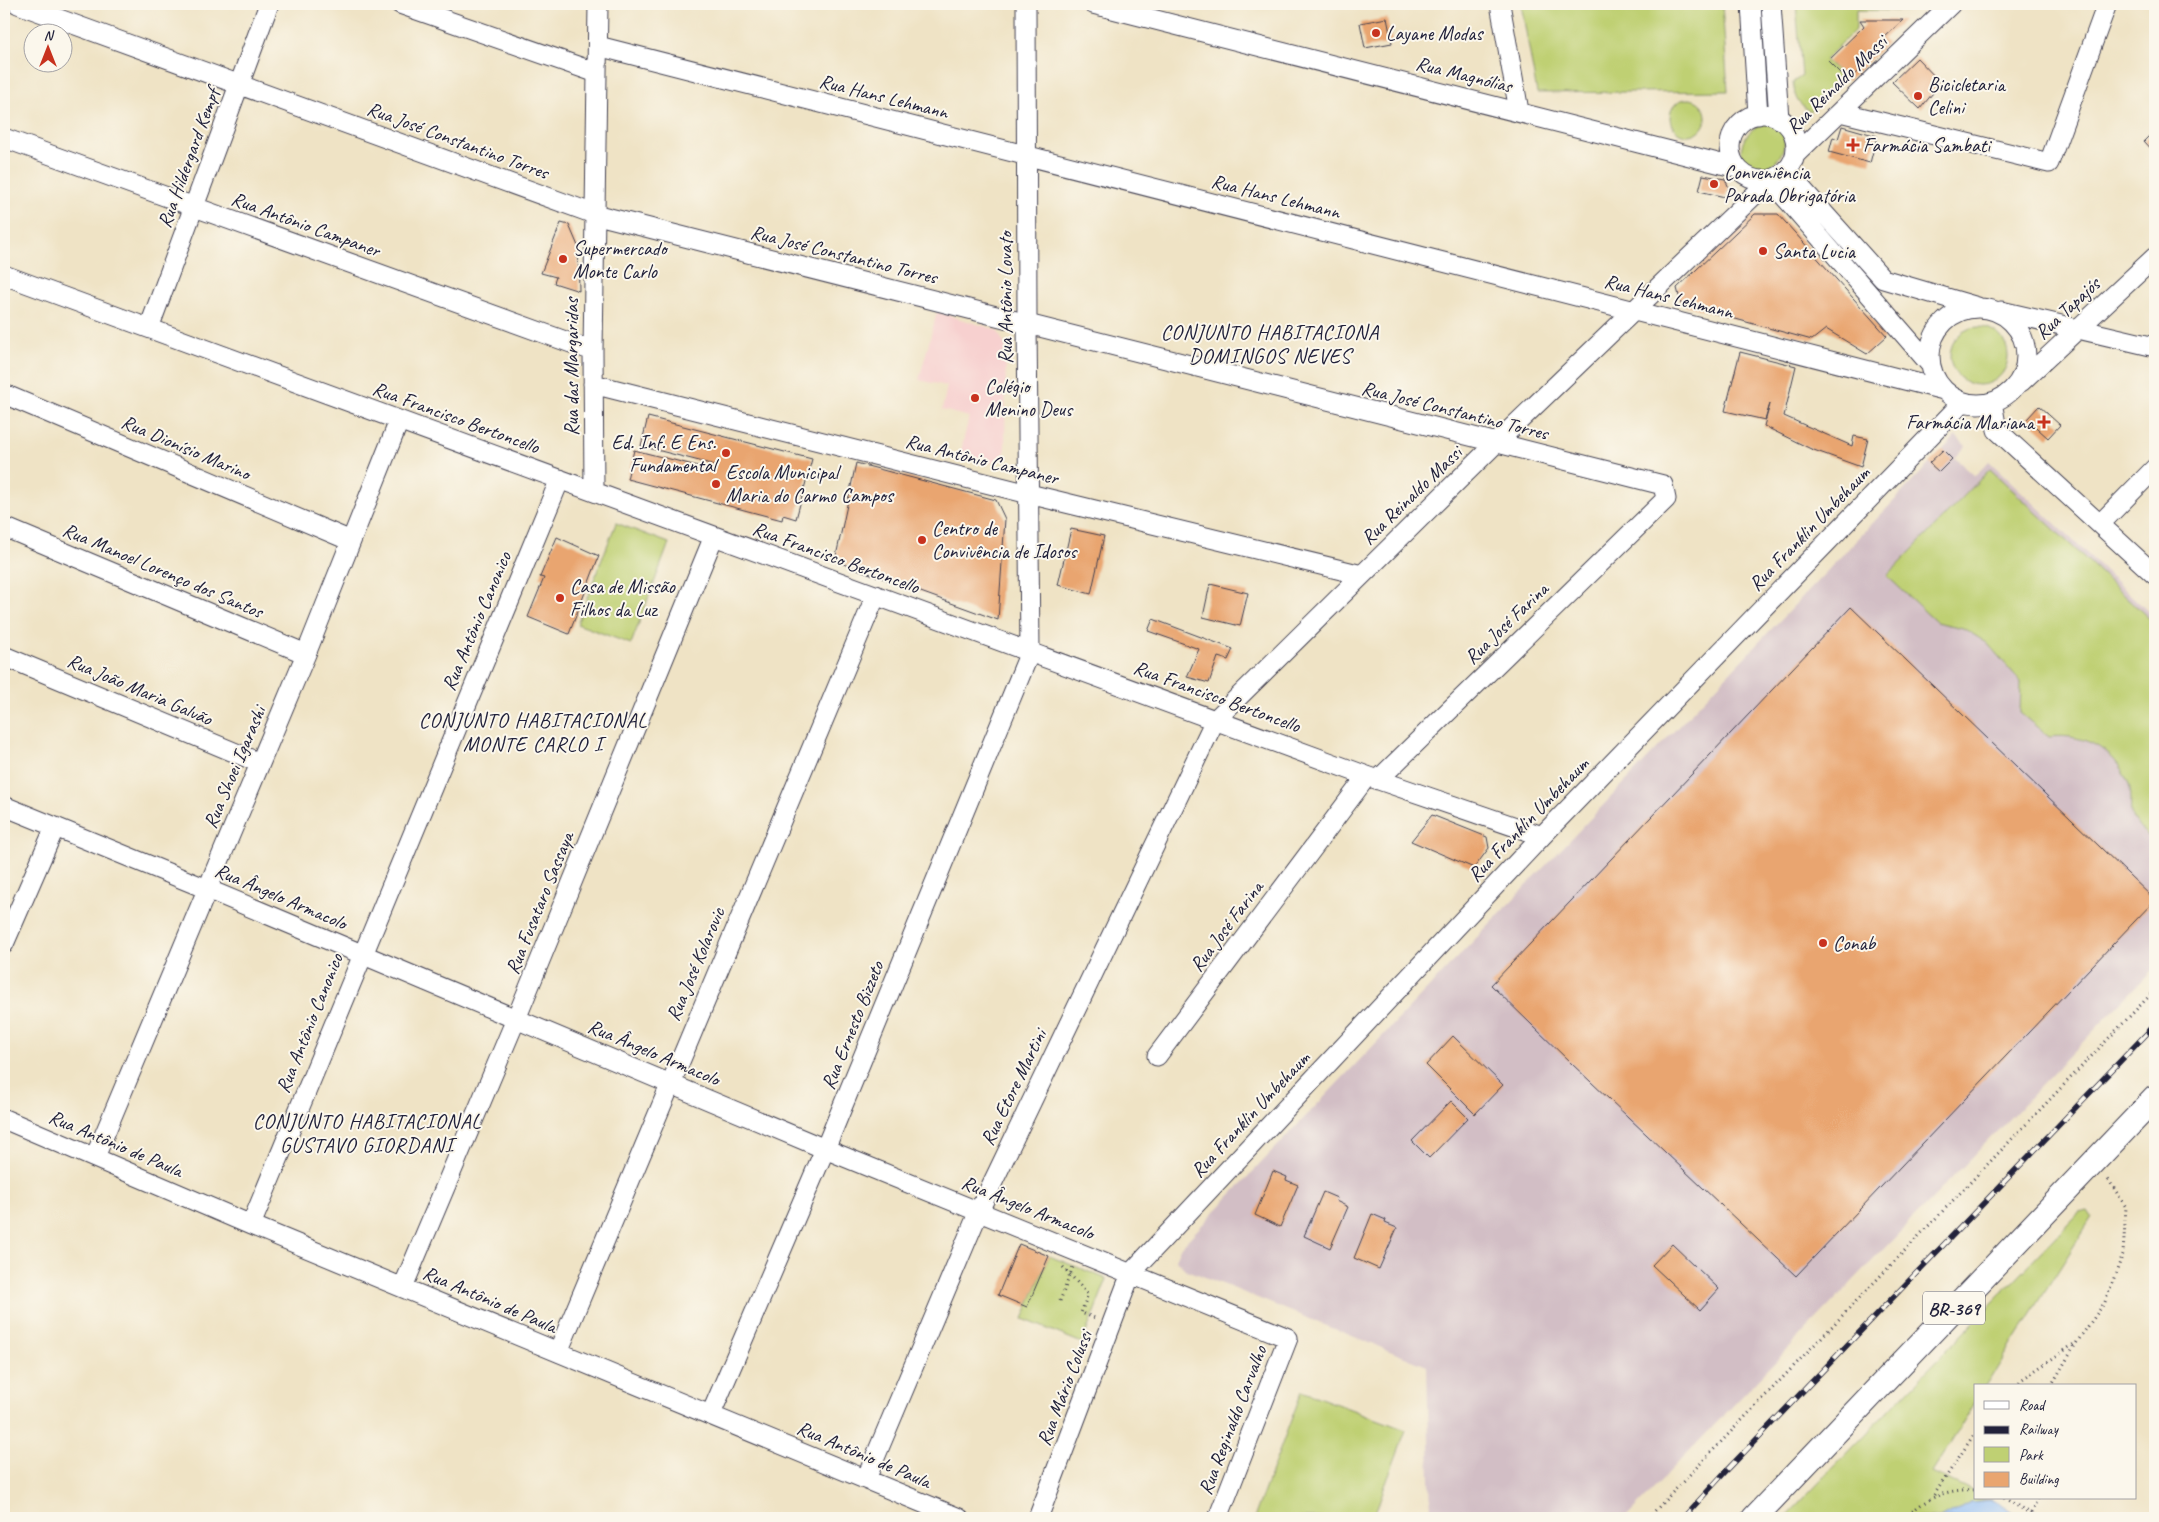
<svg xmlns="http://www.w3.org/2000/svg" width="2159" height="1522" font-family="Caveat,sans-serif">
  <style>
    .built { fill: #f7d0cf }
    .industrial { fill: #d2bec5 }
    .green { fill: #bfd073; stroke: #707957 }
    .water { fill: #89b9f5; stroke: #566e98 }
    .building { fill: #e9a570 }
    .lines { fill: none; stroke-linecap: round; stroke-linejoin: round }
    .minor-casing { stroke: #413f50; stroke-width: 21 }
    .major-casing { stroke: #413f50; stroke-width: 26 }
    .path { stroke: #413f50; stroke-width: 3; stroke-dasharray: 1 4; stroke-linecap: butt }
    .minor { stroke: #fff; stroke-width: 19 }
    .major { stroke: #fff; stroke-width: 24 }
    .rail-casing { stroke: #22223b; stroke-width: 5.5 }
    .rail { stroke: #fbf7ec; stroke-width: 4; stroke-dasharray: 11; stroke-linecap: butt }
    .poi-dot { fill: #c8321e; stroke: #fbf7ec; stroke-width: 2 }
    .labels { text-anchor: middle; stroke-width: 4; stroke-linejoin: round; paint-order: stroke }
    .shield { fill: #fbf7ec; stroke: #636270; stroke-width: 1 }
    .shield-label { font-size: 19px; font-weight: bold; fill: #22223b }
    .poi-label { font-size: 20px; fill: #22223b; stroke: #fbf7ec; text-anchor: start }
    .street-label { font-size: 20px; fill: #22223b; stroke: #fbf7ec }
    .neighbourhood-label { font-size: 21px; letter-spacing: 1px; fill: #22223b; stroke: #fbf7ec }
  </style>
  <rect width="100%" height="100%" fill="#fbf7ec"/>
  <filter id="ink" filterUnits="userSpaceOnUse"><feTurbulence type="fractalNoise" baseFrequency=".02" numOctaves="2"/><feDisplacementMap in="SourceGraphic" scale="10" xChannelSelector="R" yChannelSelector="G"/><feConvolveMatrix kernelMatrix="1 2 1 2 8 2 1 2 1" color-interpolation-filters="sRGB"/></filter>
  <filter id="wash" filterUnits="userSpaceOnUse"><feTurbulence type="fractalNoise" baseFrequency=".0096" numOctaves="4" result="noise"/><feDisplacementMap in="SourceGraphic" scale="20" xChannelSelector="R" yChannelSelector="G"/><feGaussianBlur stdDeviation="1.12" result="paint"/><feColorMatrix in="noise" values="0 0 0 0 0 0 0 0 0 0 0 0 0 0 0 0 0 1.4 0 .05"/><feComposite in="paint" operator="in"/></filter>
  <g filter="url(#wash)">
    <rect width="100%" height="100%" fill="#efe3c5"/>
    <path class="built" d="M 937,312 L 997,330 L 1006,347 L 1005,452 L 999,460 L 990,463 L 960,455 L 969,417 L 942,410 L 947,386 L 919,380 Z"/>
    <path class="industrial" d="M 1956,436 L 1966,446 L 1955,458 L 1975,476 L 1989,461 L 2155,618 L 2155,967 L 1625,1518 L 1431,1518 L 1427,1366 L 1185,1269 L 1176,1260 L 1179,1249 Z"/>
    <path class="green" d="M 1521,4 L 1722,4 L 1728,91 L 1537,93 Z
      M 1796,4 L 1915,4 L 1908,11 L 1856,10 L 1856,29 L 1825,60 L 1842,75 L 1822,95 L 1825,100 L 1810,111 C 1796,104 1795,97 1793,82 L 1802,76 Z
      M1670 117a18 18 0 1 1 36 0a18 18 0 1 1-36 0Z
      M 1762,124 C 1795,120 1789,162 1761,171 L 1745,165 C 1735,149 1746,130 1762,124 Z
      M1950 356a29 29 0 1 1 58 0a29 29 0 1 1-58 0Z
      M 1990,469 L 2155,624 L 2155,841 C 2149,836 2140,830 2135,823 C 2127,812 2133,801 2130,789 C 2120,753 2086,732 2049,737 L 2020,713 L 2021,682 L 1987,643 L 1963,628 L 1936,622 L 1887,576 Z
      M 616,523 L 669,543 L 631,644 L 577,624 Z
      M 2088,1211 L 2092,1217 L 1986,1386 L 1975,1386 L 1975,1403 L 1932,1472 L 1975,1492 L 1975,1498 L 1993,1500 L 1969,1502 L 1941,1518 L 1785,1518 L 2079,1213 Z
      M 1049,1256 L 1107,1279 L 1082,1343 L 1023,1319 Z
      M 1302,1391 L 1406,1430 L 1373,1518 L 1254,1518 Z"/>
    <path class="water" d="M 1993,1500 L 2023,1518 L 1941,1518 L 1969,1502 Z"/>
    <g id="blocks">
      <path class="building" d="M 1387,18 L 1392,43 L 1365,48 L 1360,23 Z
        M 1860,20 L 1903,20 L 1883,39 L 1887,43 L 1848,81 L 1828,61 L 1864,26 Z
        M 1917,58 L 1941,83 L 1920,109 L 1892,82 Z
        M 1842,126 L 1877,136 L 1870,163 L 1829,152 L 1833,137 L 1838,139 Z
        M 2155,130 L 2155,153 L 2144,141 Z
        M 1703,175 L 1725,179 L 1729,188 L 1725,197 L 1699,191 Z
        M 1755,214 L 1778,214 L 1887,336 L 1867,354 L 1826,329 L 1812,340 L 1681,304 L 1677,288 Z
        M 561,223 L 569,225 L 578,246 L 579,291 L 554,283 L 556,277 L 541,273 Z
        M 1740,352 L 1796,366 L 1784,416 L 1852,446 L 1854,436 L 1868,439 L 1861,467 L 1811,449 L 1764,426 L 1770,404 L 1765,420 L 1725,411 Z
        M 2039,406 L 2060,425 L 2048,438 L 2027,419 Z
        M 648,417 L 812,459 L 796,519 L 783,515 L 782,520 L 627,479 L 634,450 L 713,470 L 715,465 L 641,446 Z
        M 1943,450 L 1952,459 L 1939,472 L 1929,463 Z
        M 856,463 L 996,500 L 1005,519 L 998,620 L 835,561 Z
        M 1071,529 L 1104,536 L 1091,594 L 1058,585 Z
        M 557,537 L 599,556 L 569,634 L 528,617 L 544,578 L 540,577 Z
        M 1210,584 L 1248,593 L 1240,626 L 1203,617 Z
        M 1851,607 L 2155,900 L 1796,1276 L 1572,1064 L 1491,985 Z
        M 1153,619 L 1233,649 L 1228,660 L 1218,657 L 1209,683 L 1187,677 L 1199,649 L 1148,631 Z
        M 1432,815 L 1487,837 L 1489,848 L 1474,868 L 1411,841 Z
        M 1453,1036 L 1503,1085 L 1475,1114 L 1426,1065 Z
        M 1451,1101 L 1468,1118 L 1429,1158 L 1412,1141 Z
        M 1273,1171 L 1287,1177 L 1286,1180 L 1298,1185 L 1280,1227 L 1255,1215 Z
        M 1323,1192 L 1337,1198 L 1336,1201 L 1348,1207 L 1330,1248 L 1304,1236 Z
        M 1372,1214 L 1386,1220 L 1385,1223 L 1397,1228 L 1379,1269 L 1354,1258 Z
        M 1019,1244 L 1049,1256 L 1027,1307 L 998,1295 Z
        M 1672,1244 L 1719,1289 L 1700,1310 L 1652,1265 Z"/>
    </g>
  </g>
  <g filter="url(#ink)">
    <use href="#blocks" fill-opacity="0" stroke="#413f50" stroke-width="1"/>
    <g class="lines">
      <defs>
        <path id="minor" d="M 18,4 L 594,214 L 1663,485 L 1666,499 L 1378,780
          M 400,4 L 597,73
          M 1093,4 L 1737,168
          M 1500,4 L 1519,111
          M 1751,4 L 1758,115
          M 1771,4 L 1779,119
          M 598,46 L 1944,390
          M 1840,112 L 2049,163 L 2107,4
          M1730 147a33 33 0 1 1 66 0a33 33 0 1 1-66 0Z
          M 4,138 L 593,351
          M 1795,155 L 1951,4
          M 1786,171 L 1883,279 L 1978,307
          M 4,275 L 1367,776 L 1542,836
          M1930 356a48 48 0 1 1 96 0a48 48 0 1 1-96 0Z
          M 2001,311 L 2155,347
          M 149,328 L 269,4
          M 2021,382 L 2155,257
          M 593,384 L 1029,494 L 1362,575
          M 4,394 L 351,541
          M 1992,402 L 1997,430 L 2155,575
          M 594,491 L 593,351 L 598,4
          M 2100,524 L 2155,468
          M 4,527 L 306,654
          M 4,656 L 260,763
          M 4,806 L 207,889 L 825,1149 L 1288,1338 L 1218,1518
          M 4,944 L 55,827
          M 1157,1056 L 1367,776
          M 4,1119 L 251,1225 L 959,1518
          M 95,1157 L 306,654 L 399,421
          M 251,1225 L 560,479
          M 403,1287 L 516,1019 L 714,536
          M 558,1352 L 876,595
          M 711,1414 L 825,1149 L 1030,652 L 1027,323 L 1026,4
          M 866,1479 L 979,1211 L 1215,720 L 1496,443 L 1770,180 L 1929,363
          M 1038,1518 L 1131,1273 L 1542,836 L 1963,402"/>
        <path id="major" d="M 1754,1518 L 2155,1098"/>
      </defs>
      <use href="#minor" class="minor-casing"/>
      <use href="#major" class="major-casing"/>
      <path class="path" d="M 1063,1267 L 1088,1294 L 1081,1313 L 1095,1318
        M 1060,1301 L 1073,1267
        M 2016,1386 L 2021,1380 L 2074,1344
        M 2051,1386 L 2077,1342 L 2105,1302 L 2123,1254 L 2126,1207 L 2108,1179
        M 1934,1495 L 1975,1433
        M 2004,1498 L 2038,1518
        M 2031,1513 L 2038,1498
        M 1648,1518 L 2155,990
        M 1905,1518 C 1924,1499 1947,1488 1975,1490"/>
      <use href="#minor" class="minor"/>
      <use href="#major" class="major"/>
      <defs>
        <path id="rail" d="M 1683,1518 L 1727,1470 L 2155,1025"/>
      </defs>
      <use href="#rail" class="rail-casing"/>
      <use href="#rail" class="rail"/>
    </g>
  </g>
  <g class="poi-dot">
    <circle cx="1376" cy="33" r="5"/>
    <circle cx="1918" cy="96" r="5"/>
    <path d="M1850.5 137.5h5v5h5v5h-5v5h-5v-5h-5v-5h5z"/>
    <circle cx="1714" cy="184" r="5"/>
    <circle cx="1763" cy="251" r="5"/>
    <circle cx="563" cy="259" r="5"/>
    <circle cx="975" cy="398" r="5"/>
    <path d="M2041.5 414.5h5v5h5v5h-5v5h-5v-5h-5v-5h5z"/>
    <circle cx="726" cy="453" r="5"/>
    <circle cx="716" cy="484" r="5"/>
    <circle cx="922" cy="540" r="5"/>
    <circle cx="560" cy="598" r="5"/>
    <circle cx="1823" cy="943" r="5"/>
  </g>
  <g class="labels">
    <rect class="shield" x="1923" y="1291.5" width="62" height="33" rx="4"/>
    <g class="shield-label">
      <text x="1954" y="1315">BR-369</text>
    </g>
    <g class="poi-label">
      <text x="1386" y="40">Layane Modas</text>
      <text x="1928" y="91">Bicicletaria<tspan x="1928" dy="23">Celini</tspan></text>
      <text x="1863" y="152">Farmácia Sambati</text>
      <text x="1724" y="179">Conveniência<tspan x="1724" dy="23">Parada Obrigatória</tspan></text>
      <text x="573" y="255">Supermercado<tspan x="573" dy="23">Monte Carlo</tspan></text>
      <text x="1773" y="258">Santa Lucia</text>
      <text x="985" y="393">Colégio<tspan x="985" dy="23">Menino Deus</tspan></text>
      <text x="2034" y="429" text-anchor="end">Farmácia Mariana</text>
      <text x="716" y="449" text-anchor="end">Ed. Inf. E Ens.<tspan x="716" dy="23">Fundamental</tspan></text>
      <text x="726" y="479">Escola Municipal<tspan x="726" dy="23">Maria do Carmo Campos</tspan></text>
      <text x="932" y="535">Centro de<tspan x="932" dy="23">Convivência de Idosos</tspan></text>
      <text x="570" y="593">Casa de Missão<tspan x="570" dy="23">Filhos da Luz</tspan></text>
      <text x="1833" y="950">Conab</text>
    </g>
    <g class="street-label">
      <text transform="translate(1464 74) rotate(14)" y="7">Rua Magnólias</text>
      <text transform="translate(1836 84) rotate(-44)" y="7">Rua Reinaldo Massi</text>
      <text transform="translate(884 96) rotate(14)" y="7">Rua Hans Lehmann</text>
      <text transform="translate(458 140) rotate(20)" y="7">Rua José Constantino Torres</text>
      <text transform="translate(188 158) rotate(-70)" y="7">Rua Hildergard Kempf</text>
      <text transform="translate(1276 196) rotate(14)" y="7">Rua Hans Lehmann</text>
      <text transform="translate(306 224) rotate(20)" y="7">Rua Antônio Campaner</text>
      <text transform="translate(844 254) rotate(14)" y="7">Rua José Constantino Torres</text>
      <text transform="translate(1669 296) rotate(14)" y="7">Rua Hans Lehmann</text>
      <text transform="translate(1005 298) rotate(-90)" y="7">Rua Antônio Lovato</text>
      <text transform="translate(2067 308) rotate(-43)" y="7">Rua Tapajós</text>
      <text transform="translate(571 367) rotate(-90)" y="7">Rua das Margaridas</text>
      <text transform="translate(1455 410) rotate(14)" y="7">Rua José Constantino Torres</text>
      <text transform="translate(456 417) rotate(20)" y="7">Rua Francisco Bertoncello</text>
      <text transform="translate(186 447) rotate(23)" y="7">Rua Dionísio Marino</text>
      <text transform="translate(982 459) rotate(14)" y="7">Rua Antônio Campaner</text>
      <text transform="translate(1411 495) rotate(-44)" y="7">Rua Reinaldo Massi</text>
      <text transform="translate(1809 528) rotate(-46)" y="7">Rua Franklin Umbehaum</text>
      <text transform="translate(836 557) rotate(20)" y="7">Rua Francisco Bertoncello</text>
      <text transform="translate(163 570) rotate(23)" y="7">Rua Manoel Lorenço dos Santos</text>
      <text transform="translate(476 621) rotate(-67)" y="7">Rua Antônio Canonico</text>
      <text transform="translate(1506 623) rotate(-44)" y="7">Rua José Farina</text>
      <text transform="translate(140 689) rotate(23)" y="7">Rua João Maria Galvão</text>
      <text transform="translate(1217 696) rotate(20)" y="7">Rua Francisco Bertoncello</text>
      <text transform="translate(234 767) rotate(-67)" y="7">Rua Shoei Igarashi</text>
      <text transform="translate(1528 819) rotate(-46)" y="7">Rua Franklin Umbehaum</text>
      <text transform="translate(281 896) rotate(23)" y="7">Rua Ângelo Armacolo</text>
      <text transform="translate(539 903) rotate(-68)" y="7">Rua Fusataro Sassaya</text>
      <text transform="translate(1226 926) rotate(-53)" y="7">Rua José Farina</text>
      <text transform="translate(695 964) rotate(-67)" y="7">Rua José Kolarovic</text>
      <text transform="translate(309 1023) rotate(-68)" y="7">Rua Antônio Canonico</text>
      <text transform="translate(852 1025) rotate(-68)" y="7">Rua Ernesto Bizzeto</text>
      <text transform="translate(654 1052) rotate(23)" y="7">Rua Ângelo Armacolo</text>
      <text transform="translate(1013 1087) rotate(-64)" y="7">Rua Etore Martini</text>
      <text transform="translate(1250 1114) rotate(-47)" y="7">Rua Franklin Umbehaum</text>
      <text transform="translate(116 1143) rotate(23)" y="7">Rua Antônio de Paula</text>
      <text transform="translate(1028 1207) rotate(22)" y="7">Rua Ângelo Armacolo</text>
      <text transform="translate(490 1299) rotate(23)" y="7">Rua Antônio de Paula</text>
      <text transform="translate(1064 1388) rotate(-69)" y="7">Rua Mário Colussi</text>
      <text transform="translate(1232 1420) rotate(-69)" y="7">Rua Reginaldo Carvalho</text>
      <text transform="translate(864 1454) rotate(23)" y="7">Rua Antônio de Paula</text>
    </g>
    <g class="neighbourhood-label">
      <text x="1270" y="339">CONJUNTO HABITACIONA<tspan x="1270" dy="24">DOMINGOS NEVES</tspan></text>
      <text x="533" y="727">CONJUNTO HABITACIONAL<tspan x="533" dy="24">MONTE CARLO I</tspan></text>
      <text x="367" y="1128">CONJUNTO HABITACIONAL<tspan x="367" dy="24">GUSTAVO GIORDANI</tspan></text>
    </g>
  </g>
  <rect width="2159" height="1522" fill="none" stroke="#fbf7ec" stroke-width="20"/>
  <rect x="1974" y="1384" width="162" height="115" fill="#fbf7ec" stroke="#a4a2a5"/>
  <rect x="1984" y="1401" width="25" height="8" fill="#ffffff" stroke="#a4a2a5"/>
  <text x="2019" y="1410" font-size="15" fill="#22223b">Road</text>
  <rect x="1984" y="1426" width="25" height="8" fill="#22223b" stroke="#a4a2a5"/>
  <text x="2019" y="1434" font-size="15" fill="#22223b">Railway</text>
  <rect x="1984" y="1447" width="25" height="15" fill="#bfd073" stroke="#a4a2a5"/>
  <text x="2019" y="1460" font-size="15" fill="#22223b">Park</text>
  <rect x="1984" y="1472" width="25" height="15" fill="#e9a570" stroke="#a4a2a5"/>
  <text x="2019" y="1484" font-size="15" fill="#22223b">Building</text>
  <g transform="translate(48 48)"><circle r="24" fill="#fbf7ec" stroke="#a4a2a5"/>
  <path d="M0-4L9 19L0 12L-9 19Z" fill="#c8321e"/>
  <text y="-8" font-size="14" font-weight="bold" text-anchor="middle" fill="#22223b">N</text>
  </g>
</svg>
